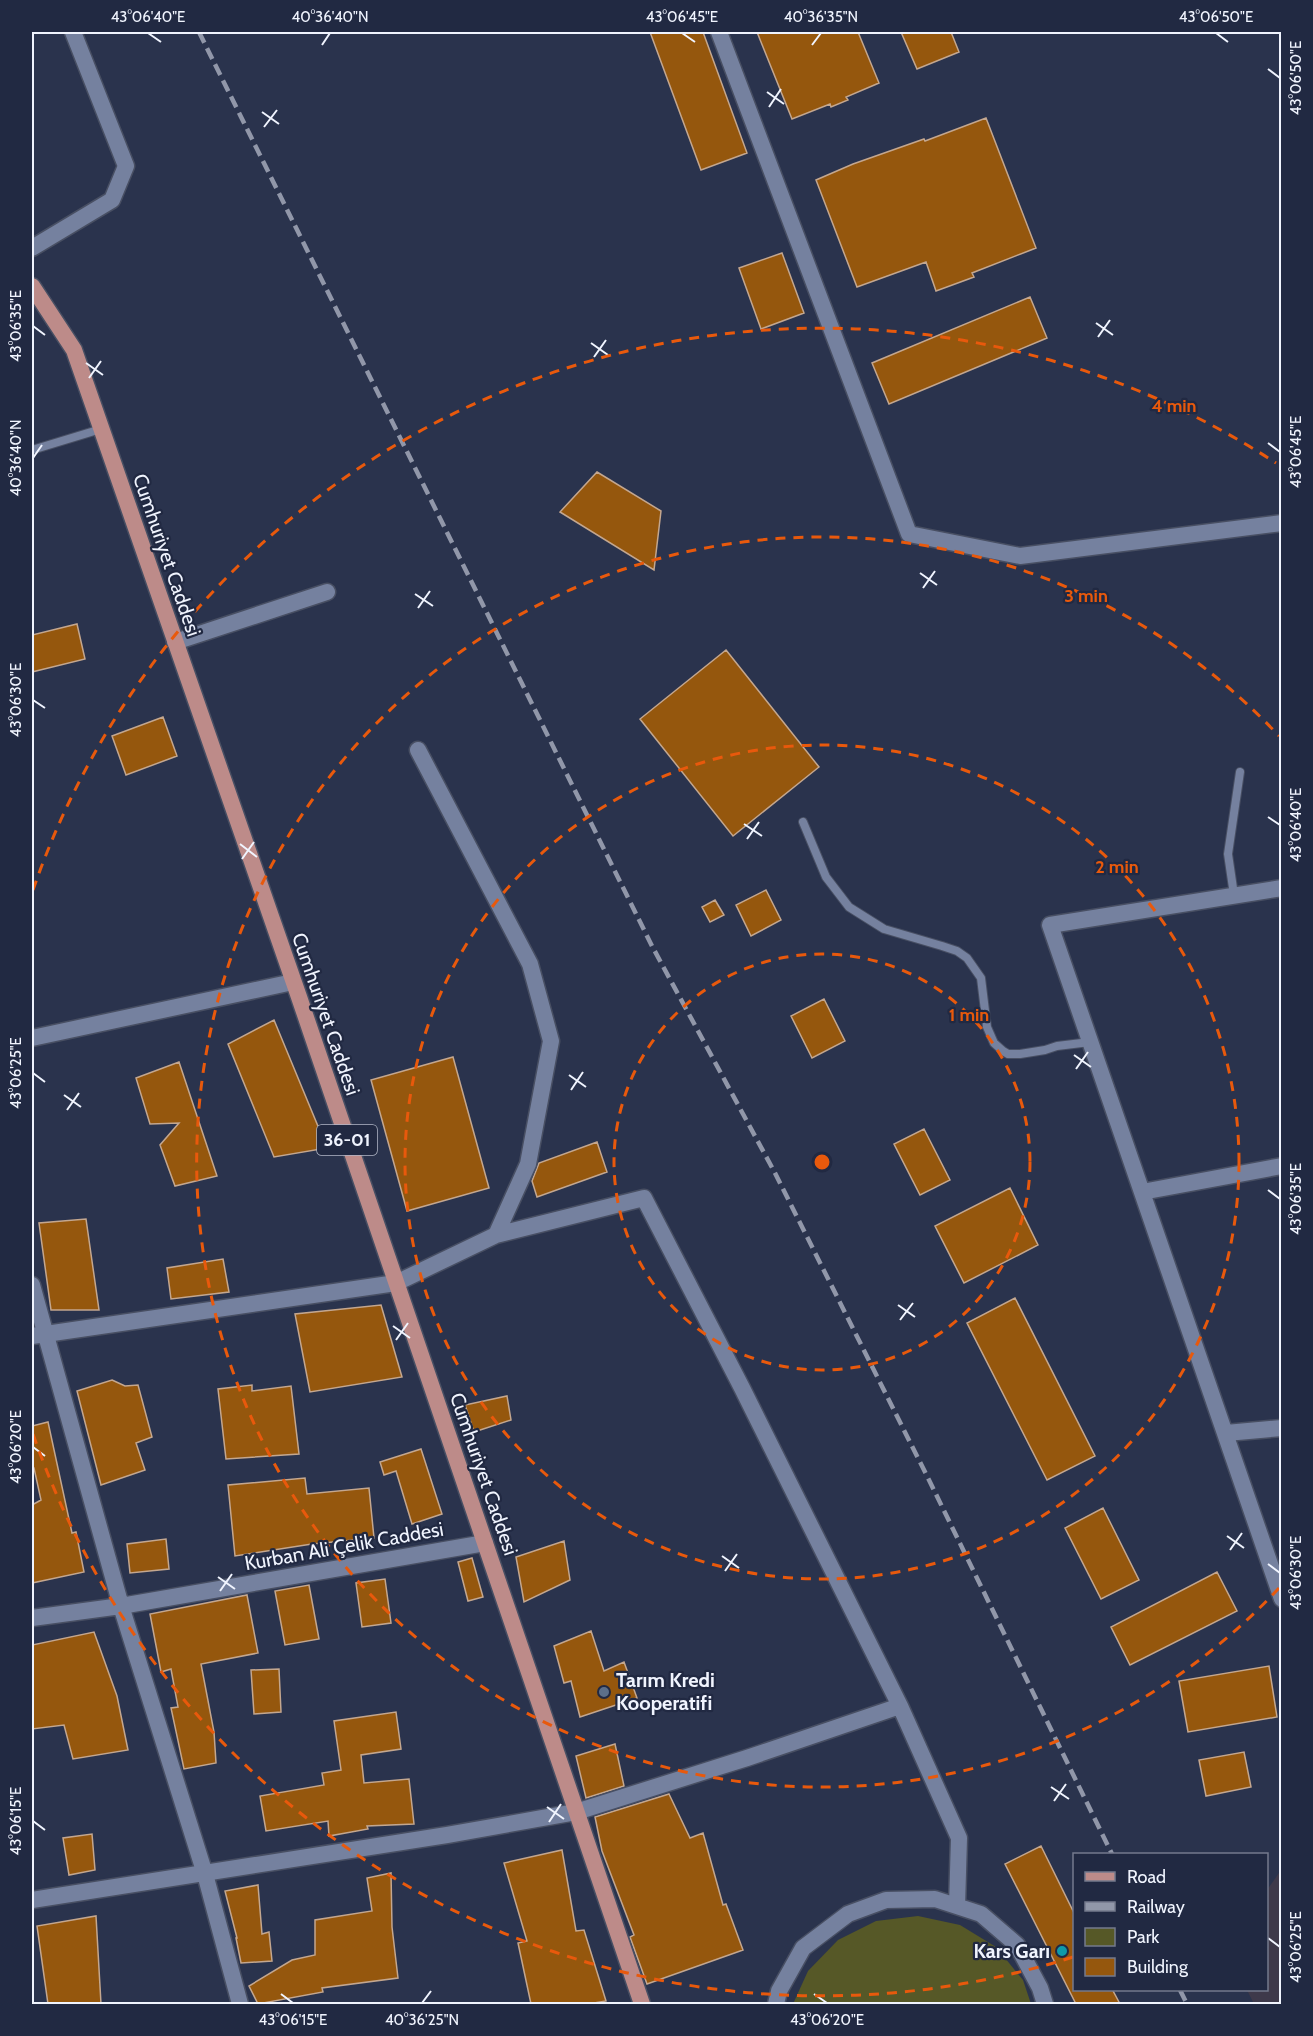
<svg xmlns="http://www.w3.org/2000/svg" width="1313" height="2036" font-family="Cabin,sans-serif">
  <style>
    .industrial { fill: #3e394a }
    .green { fill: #565827 }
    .building { fill: #95570d; stroke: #c4a78f; stroke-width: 1.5 }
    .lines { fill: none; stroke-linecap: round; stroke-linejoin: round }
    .service-casing { stroke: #484f63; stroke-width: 10 }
    .minor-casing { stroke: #484f63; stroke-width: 19 }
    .primary-casing { stroke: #484f63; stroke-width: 19 }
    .service { stroke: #75819f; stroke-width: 8 }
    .minor { stroke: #75819f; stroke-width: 16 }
    .primary { stroke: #bd8b89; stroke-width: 16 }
    .rail { stroke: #9197a9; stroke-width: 4.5; stroke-dasharray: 12 6; stroke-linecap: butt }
    .ticks { fill: none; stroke: #f0f4fe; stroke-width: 2 }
    .ring { fill: none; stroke: #e8590c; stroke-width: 3; stroke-dasharray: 10 8 }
    .service-dot { fill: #5c6f8a; stroke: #212942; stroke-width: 2 }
    .culture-dot { fill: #0f9aa8; stroke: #212942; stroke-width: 2 }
    .labels { text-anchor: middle; stroke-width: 4.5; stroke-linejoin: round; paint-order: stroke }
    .shield { fill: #212942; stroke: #b2b7c6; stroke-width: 1.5 }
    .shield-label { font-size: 18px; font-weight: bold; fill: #f0f4fe }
    .street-label { font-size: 20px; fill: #f0f4fe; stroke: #212942 }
    .poi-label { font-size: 20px; font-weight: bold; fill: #f0f4fe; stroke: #212942; text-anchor: start }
    .centre { fill: #e8590c; stroke: #212942; stroke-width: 3 }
    .ring-label { font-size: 18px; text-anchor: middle; font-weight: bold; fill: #e8590c; stroke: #212942; stroke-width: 4.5; stroke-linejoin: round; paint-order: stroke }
    .neatline { fill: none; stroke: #f0f4fe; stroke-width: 2 }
    .ticks-label { font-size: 15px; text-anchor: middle; fill: #f0f4fe }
  </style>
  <rect width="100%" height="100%" fill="#2a334d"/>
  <path class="industrial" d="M 1281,1870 L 1281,2004 L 1254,2004 L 1247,1990 L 1266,1990 L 1267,1890 Z"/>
  <path class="green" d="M 918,1916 L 960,1925 L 996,1947 L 1023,1980 L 1031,2004 L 793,2004 L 808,1971 L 838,1940 L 876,1921 Z"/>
  <path class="building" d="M 650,32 L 703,32 L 747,153 L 701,170 Z
    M 757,32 L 858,32 L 879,83 L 846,97 L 848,100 L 831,107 L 830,104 L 792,119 Z
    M 901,32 L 951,32 L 959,52 L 917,69 Z
    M 986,118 L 1036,248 L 972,273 L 974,277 L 936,291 L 926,262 L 857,287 L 816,180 L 853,164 L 924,139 L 925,141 Z
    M 782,253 L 804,313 L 761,329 L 739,268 Z
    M 1030,297 L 1047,338 L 889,404 L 872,363 Z
    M 597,472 L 661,511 L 654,570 L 560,512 Z
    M 77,624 L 85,659 L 32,672 L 32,635 Z
    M 726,650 L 819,767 L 733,836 L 640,719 Z
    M 163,717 L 177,756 L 126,775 L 112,736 Z
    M 766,890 L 781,920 L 751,936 L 736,905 Z
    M 715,900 L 724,915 L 710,922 L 702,907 Z
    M 824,999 L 845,1041 L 812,1058 L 791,1016 Z
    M 274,1020 L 327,1148 L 274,1157 L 228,1044 Z
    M 453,1057 L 489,1188 L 407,1211 L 371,1080 Z
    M 179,1062 L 217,1176 L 175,1186 L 160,1145 L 179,1123 L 150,1124 L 136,1078 Z
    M 924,1129 L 950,1180 L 920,1195 L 894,1144 Z
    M 597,1142 L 607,1172 L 537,1197 L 532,1181 L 539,1163 Z
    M 1010,1188 L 1038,1245 L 964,1283 L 935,1226 Z
    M 86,1219 L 99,1310 L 51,1310 L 39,1223 Z
    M 223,1259 L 229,1292 L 171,1299 L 167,1268 Z
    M 1015,1298 L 1095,1456 L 1047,1480 L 967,1323 Z
    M 381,1305 L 402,1377 L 310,1392 L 295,1314 Z
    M 112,1380 L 125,1386 L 138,1385 L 152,1437 L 136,1443 L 145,1470 L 101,1485 L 77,1391 Z
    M 252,1385 L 252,1391 L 291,1386 L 299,1454 L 226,1459 L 218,1389 Z
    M 507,1396 L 511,1420 L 474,1432 L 465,1405 Z
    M 48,1422 L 72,1533 L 76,1532 L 84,1572 L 32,1583 L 32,1505 L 41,1500 L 34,1468 L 32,1468 L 32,1426 Z
    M 421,1449 L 442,1514 L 412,1524 L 396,1471 L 384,1475 L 380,1462 Z
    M 305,1478 L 307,1494 L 369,1488 L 374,1538 L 312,1544 L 235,1556 L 228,1485 Z
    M 1103,1508 L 1139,1580 L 1101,1599 L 1065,1528 Z
    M 166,1539 L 169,1569 L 130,1573 L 127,1544 Z
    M 564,1541 L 570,1580 L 524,1602 L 516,1557 Z
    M 472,1558 L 483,1597 L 468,1601 L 458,1562 Z
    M 1217,1572 L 1237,1611 L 1130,1665 L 1111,1627 Z
    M 385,1579 L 391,1623 L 362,1627 L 356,1583 Z
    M 309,1585 L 319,1639 L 285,1645 L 275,1591 Z
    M 247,1595 L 258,1653 L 201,1664 L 214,1732 L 216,1763 L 184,1769 L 171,1708 L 178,1707 L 171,1669 L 161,1672 L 150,1614 Z
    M 591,1631 L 604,1671 L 624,1662 L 637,1698 L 580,1717 L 571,1681 L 564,1683 L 554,1646 Z
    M 94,1632 L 117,1696 L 128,1750 L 73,1759 L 64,1725 L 32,1729 L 32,1645 Z
    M 1269,1666 L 1277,1717 L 1188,1732 L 1179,1681 Z
    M 279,1669 L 281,1712 L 254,1714 L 251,1670 Z
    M 396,1712 L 401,1749 L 361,1755 L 364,1783 L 409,1779 L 414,1824 L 367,1826 L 368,1829 L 329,1836 L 328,1821 L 266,1831 L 260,1796 L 324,1785 L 322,1773 L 341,1770 L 334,1721 Z
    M 615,1744 L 624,1786 L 586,1798 L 576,1756 Z
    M 1244,1752 L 1251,1787 L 1206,1796 L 1199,1760 Z
    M 669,1794 L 690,1838 L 703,1833 L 723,1905 L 726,1904 L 743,1950 L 647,1984 L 630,1937 L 634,1935 L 602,1851 L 595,1817 Z
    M 92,1834 L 95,1870 L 69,1875 L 63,1838 Z
    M 1041,1846 L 1074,1913 L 1074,1989 L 1112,1989 L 1120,2004 L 1076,2004 L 1005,1864 Z
    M 562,1850 L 576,1931 L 584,1930 L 606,2001 L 588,2004 L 531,2004 L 518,1943 L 527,1941 L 504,1863 Z
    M 391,1873 L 392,1927 L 398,1978 L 322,1988 L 323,1992 L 258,2004 L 249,1986 L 292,1960 L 315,1955 L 315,1920 L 372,1911 L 367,1878 Z
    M 258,1885 L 262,1934 L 269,1932 L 272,1961 L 241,1963 L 236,1938 L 237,1938 L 225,1891 Z
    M 96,1916 L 101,2004 L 48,2004 L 37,1926 Z"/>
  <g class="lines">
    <defs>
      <path id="service" d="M 32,450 L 101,429
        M 803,822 L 826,877 L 849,907 L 884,929 L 942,946 L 957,951 L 967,958 L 981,978 L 987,1027 L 994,1043 L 1003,1051 L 1008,1054 L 1020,1054 L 1045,1050 L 1057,1046 L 1090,1042
        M 1234,895 L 1228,854 L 1240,772"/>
      <path id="minor" d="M 719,32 L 909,534 L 1020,556 L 1282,523
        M 32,248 L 112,200 L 126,166 L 73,32
        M 175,642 L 327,592
        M 418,750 L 530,964 L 551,1041 L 528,1164 L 496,1235
        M 1282,888 L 1050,925 L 1282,1599
        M 32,1038 L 293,982
        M 1142,1192 L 1282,1166
        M 32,1285 L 121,1606 L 205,1874 L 240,2004
        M 32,1336 L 396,1283 L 496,1235 L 644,1198 L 742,1388 L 900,1706 L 959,1838 L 957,1906
        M 1226,1433 L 1282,1428
        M 32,1618 L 121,1606 L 485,1543
        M 32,1900 L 447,1835 L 576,1812 L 747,1758 L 900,1706
        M 776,2004 L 779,1991 L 803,1948 L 848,1914 L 886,1900 L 935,1899 L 981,1914 L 1017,1945 L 1040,1988 L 1045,2004"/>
      <path id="primary" d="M 32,286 L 74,350 L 299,997 L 642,2004"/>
    </defs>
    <use href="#service" class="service-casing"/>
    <use href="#minor" class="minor-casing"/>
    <use href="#primary" class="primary-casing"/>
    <use href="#service" class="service"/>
    <use href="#minor" class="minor"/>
    <use href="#primary" class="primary"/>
    <path class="rail" d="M 199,32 L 652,946 L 775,1173 L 929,1480 L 1112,1854
      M 1180,1990 L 1187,2004"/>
  </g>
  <path class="ticks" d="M 148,33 L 161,42M 682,33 L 695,42M 1216,33 L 1228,42M 322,45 L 330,33M 812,45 L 821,33M 1268,69 L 1280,78M 767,92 L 784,104M 769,107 L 781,89M 262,112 L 279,124M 264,127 L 277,110M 1096,323 L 1113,335M 33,326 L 45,335M 1098,337 L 1110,320M 591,343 L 608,355M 594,357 L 606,340M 86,363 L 103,375M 89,378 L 101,361M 1268,443 L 1280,452M 33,458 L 42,445M 920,573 L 937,585M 923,588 L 935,571M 415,594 L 433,606M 418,608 L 430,591M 33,700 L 45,708M 1268,817 L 1280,825M 744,824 L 762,836M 747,839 L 759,822M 240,844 L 257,857M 242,859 L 254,842M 1074,1055 L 1091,1067M 1076,1069 L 1088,1052M 33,1073 L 45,1082M 569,1075 L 586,1087M 571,1090 L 583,1072M 64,1095 L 81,1107M 67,1110 L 79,1093M 1268,1190 L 1280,1199M 898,1305 L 915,1317M 900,1320 L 913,1303M 393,1326 L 410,1338M 396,1340 L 408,1323M 33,1447 L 45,1456M 1227,1536 L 1244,1548M 1230,1550 L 1242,1533M 722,1556 L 739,1568M 1268,1564 L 1280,1573M 725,1571 L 737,1554M 218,1577 L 235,1589M 220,1591 L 232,1574M 1051,1787 L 1069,1799M 1054,1801 L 1066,1784M 547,1807 L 564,1819M 33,1821 L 45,1830M 549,1822 L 561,1804M 1268,1938 L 1280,1947M 281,1994 L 293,2003M 814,1994 L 827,2003M 422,2003 L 431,1991"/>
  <g class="ring">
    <circle cx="822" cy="1162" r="208"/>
    <circle cx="822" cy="1162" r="417"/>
    <path d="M1279 1588A625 625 0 1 1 1279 736"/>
    <path d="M1073 1957A834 834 0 0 1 33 1434M33 890A834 834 0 0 1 1276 463"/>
  </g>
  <circle class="service-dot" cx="604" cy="1692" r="6"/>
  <circle class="culture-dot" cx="1062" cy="1951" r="6"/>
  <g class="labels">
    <rect class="shield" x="317" y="1125" width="60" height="30" rx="4.5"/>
    <g class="shield-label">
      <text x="347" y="1146">36-01</text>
    </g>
    <g class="street-label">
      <text transform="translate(167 555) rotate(71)" y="7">Cumhuriyet Caddesi</text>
      <text transform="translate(326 1014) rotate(71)" y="7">Cumhuriyet Caddesi</text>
      <text transform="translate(484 1474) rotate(71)" y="7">Cumhuriyet Caddesi</text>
      <text transform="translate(344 1546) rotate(-10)" y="7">Kurban Ali Çelik Caddesi</text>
    </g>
    <g class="poi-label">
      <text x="616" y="1687">Tarım Kredi<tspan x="616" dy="23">Kooperatifi</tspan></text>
      <text x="1050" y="1958" text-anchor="end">Kars Garı</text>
    </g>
  </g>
  <circle cx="822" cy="1162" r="9" class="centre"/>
  <g class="ring-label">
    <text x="1174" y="412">4 min</text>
    <text x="1086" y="602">3 min</text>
    <text x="1117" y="873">2 min</text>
    <text x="969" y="1021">1 min</text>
  </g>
  <rect width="1313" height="2036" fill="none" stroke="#212942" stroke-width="66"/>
  <rect x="1073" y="1853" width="195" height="138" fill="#212942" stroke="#747a8d" stroke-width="1.5"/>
  <rect x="1085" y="1872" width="30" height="9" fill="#bd8b89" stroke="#747a8d" stroke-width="1.5"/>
  <text x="1127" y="1883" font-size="18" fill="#f0f4fe">Road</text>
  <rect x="1085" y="1902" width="30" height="9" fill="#9197a9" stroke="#747a8d" stroke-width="1.5"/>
  <text x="1127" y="1913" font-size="18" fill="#f0f4fe">Railway</text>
  <rect x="1085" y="1928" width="30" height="18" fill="#565827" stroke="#747a8d" stroke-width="1.5"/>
  <text x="1127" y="1943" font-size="18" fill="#f0f4fe">Park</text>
  <rect x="1085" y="1958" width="30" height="18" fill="#95570d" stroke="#747a8d" stroke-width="1.5"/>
  <text x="1127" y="1973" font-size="18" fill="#f0f4fe">Building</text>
  <rect x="33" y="33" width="1247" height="1970" class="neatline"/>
  <g class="ticks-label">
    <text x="148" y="22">43°06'40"E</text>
    <text x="330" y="22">40°36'40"N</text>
    <text x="682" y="22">43°06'45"E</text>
    <text x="821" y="22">40°36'35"N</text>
    <text x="1216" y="22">43°06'50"E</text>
    <text transform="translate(1296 78) rotate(-90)" y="5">43°06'50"E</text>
    <text transform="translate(16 326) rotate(-90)" y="5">43°06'35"E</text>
    <text transform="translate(1296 452) rotate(-90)" y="5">43°06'45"E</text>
    <text transform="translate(16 458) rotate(-90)" y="5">40°36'40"N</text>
    <text transform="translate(16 700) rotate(-90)" y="5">43°06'30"E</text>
    <text transform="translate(1296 825) rotate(-90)" y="5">43°06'40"E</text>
    <text transform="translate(16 1073) rotate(-90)" y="5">43°06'25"E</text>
    <text transform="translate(1296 1199) rotate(-90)" y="5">43°06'35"E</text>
    <text transform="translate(16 1447) rotate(-90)" y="5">43°06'20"E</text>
    <text transform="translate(1296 1573) rotate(-90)" y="5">43°06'30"E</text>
    <text transform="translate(16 1821) rotate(-90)" y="5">43°06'15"E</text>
    <text transform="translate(1296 1947) rotate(-90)" y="5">43°06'25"E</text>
    <text x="293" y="2025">43°06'15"E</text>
    <text x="422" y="2025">40°36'25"N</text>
    <text x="827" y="2025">43°06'20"E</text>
  </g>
</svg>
